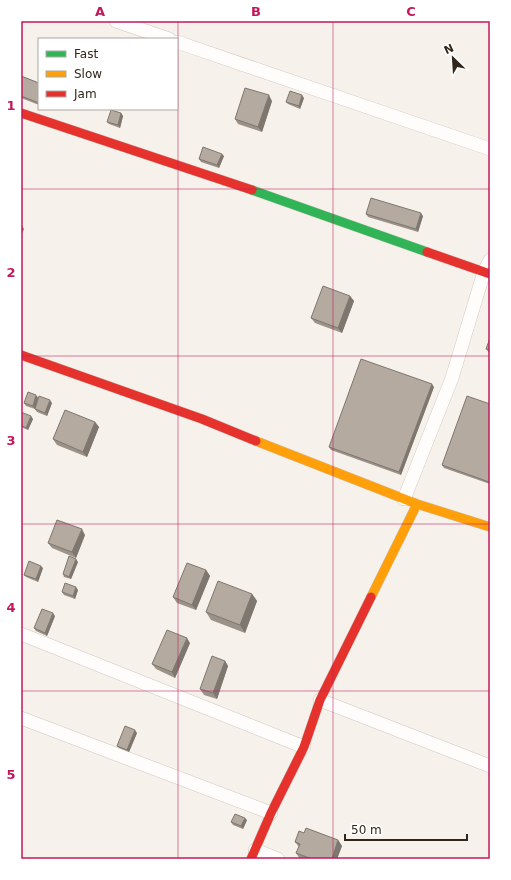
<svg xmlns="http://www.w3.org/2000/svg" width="511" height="880" font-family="'DejaVu Sans',sans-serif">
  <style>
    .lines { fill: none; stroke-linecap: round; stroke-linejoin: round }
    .street-casing { stroke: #cfc8c1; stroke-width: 14 }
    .fast-casing { stroke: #cfc8c1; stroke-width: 10 }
    .slow-casing { stroke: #cfc8c1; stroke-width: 10 }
    .jam-casing { stroke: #cfc8c1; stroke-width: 10 }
    .street { stroke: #fefdfc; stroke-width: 13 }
    .fast { stroke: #30b455; stroke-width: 9 }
    .slow { stroke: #ff9f0a; stroke-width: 9 }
    .jam { stroke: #e5322d; stroke-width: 9 }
    .wall { fill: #9b9289 }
    .shaded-wall { fill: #7e776f }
    .building { fill: #b4aa9f; stroke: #7e776f }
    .grid { fill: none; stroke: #c2185b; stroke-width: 1; stroke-opacity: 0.55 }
    .neatline { fill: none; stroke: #c2185b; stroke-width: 1.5 }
    .grid-label { font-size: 13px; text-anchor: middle; font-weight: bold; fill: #c2185b }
  </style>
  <rect width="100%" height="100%" fill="#f7f1eb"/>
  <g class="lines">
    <defs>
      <path id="street" d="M 116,21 L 169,39
        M 177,42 L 490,149
        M 404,499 L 452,378 L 484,272 L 490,260
        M 21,634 L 304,747
        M 320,700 L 490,766
        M 21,718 L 271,813
        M 255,850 L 278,859"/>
      <path id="fast" d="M 252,190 L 427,252"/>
      <path id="slow" d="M 256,441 L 417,504 L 490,527
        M 371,597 L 417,504"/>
      <path id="jam" d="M 21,113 L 252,190
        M 427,252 L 490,274
        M 21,355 L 202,419 L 256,441
        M 251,859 L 271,813 L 304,747 L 320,700 L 371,597"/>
    </defs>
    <use href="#street" class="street-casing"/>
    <use href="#fast" class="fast-casing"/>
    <use href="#slow" class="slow-casing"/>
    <use href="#jam" class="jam-casing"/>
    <use href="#street" class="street"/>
    <use href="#fast" class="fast"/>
    <use href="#slow" class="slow"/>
    <use href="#jam" class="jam"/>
  </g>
  <path class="wall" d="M 21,76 L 39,83 L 39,105 L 21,98 Z
    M 304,98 L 300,109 L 288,104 L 286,102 Z
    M 272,101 L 262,132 L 238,124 L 235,119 Z
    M 121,113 L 123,116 L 120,128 L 109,124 L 107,122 Z
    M 224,156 L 219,168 L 201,162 L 199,159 Z
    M 366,214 L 423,216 L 418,232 L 368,217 Z
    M 350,296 L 354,301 L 342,333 L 315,323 L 311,318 Z
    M 490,338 L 490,354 L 486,349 Z
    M 434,387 L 401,475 L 331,450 L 329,447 Z
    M 36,395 L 38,398 L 35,409 L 26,406 L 24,403 Z
    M 52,403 L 47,416 L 37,412 L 35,409 Z
    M 490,404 L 490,484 L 444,468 L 442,465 Z
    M 21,412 L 33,419 L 28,430 L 21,427 Z
    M 95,422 L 99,427 L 87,457 L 57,445 L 53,439 Z
    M 85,535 L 76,558 L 52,548 L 48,543 Z
    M 78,562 L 71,579 L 64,577 L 63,574 Z
    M 43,568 L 38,582 L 26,577 L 24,575 Z
    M 206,570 L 210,576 L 196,610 L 177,603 L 173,597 Z
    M 78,590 L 75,599 L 64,595 L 62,592 Z
    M 252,594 L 257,601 L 245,633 L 211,620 L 206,612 Z
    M 55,616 L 47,636 L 36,631 L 34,628 Z
    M 190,643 L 175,678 L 156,669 L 152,664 Z
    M 225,661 L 228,666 L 217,699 L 204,695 L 200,689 Z
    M 137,733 L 129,752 L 119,748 L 117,746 Z
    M 247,820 L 243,829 L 233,825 L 231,822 Z
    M 304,833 L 338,840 L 342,846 L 337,859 L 300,859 L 296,853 L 299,847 L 295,842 Z"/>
  <path class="shaded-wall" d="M 269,95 L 272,101 L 262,132 L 258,127 Z
    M 302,95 L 304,98 L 300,109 L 299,106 Z
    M 121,113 L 123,116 L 120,128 L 118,125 Z
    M 222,154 L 224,156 L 219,168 L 217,165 Z
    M 421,213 L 423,216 L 418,232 L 416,229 Z
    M 22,226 L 24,229 L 21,236 L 21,228 Z
    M 350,296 L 354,301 L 342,333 L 338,328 Z
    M 432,384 L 434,387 L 401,475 L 399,472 Z
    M 36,395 L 38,398 L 35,409 L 33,406 Z
    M 50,400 L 52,403 L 47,416 L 45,413 Z
    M 31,416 L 33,419 L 28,430 L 26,428 Z
    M 95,422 L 99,427 L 87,457 L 83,452 Z
    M 82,529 L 85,535 L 76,558 L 72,552 Z
    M 76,559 L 78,562 L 71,579 L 69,577 Z
    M 41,566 L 43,568 L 38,582 L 36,579 Z
    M 206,570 L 210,576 L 196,610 L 192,605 Z
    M 76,587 L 78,590 L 75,599 L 73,596 Z
    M 252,594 L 257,601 L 245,633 L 240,625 Z
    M 53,613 L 55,616 L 47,636 L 45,633 Z
    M 187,638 L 190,643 L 175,678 L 172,672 Z
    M 225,661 L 228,666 L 217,699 L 213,693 Z
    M 135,730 L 137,733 L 129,752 L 127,750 Z
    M 245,818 L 247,820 L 243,829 L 241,826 Z
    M 338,840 L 342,846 L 337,859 L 332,859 Z"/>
  <path class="building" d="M 21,76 L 39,83 L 39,103 L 21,96 Z
    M 245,88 L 269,95 L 258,127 L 235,119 Z
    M 290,91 L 302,95 L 299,106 L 286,102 Z
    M 111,110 L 121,113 L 118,125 L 107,122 Z
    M 203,147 L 222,154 L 217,165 L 199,159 Z
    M 371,198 L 421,213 L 416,229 L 366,214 Z
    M 323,286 L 350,296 L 338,328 L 311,318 Z
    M 490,338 L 490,350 L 486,349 Z
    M 361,359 L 432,384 L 399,472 L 329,447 Z
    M 28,392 L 36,395 L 33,406 L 24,403 Z
    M 39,396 L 50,400 L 45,413 L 35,409 Z
    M 467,396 L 490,404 L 490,478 L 489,482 L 442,465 Z
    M 65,410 L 95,422 L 83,452 L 53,439 Z
    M 21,412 L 31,416 L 26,428 L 21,425 Z
    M 57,520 L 82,529 L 72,552 L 48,543 Z
    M 69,556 L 76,559 L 69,577 L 63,574 Z
    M 29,561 L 41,566 L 36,579 L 24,575 Z
    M 187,563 L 206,570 L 192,605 L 173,597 Z
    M 218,581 L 252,594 L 240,625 L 206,612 Z
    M 65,583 L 76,587 L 73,596 L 62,592 Z
    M 42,609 L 53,613 L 45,633 L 34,628 Z
    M 167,630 L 187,638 L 172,672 L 152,664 Z
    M 212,656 L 225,661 L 213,693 L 200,689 Z
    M 125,726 L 135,730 L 127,750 L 117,746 Z
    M 235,814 L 245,818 L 241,826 L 231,822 Z
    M 306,828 L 338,840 L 332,859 L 312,859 L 296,853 L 300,844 L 295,842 L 299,831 L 304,833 Z"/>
  <path class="grid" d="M 178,21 L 178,859M 333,21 L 333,859M 21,189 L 490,189M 21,356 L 490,356M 21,524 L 490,524M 21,691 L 490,691"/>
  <rect width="511" height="880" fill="none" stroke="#ffffff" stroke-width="44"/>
  <rect x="38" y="38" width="140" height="72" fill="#ffffff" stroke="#aca8a4"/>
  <rect x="46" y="51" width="20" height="6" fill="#30b455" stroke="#aca8a4"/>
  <text x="74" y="58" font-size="12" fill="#30261c">Fast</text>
  <rect x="46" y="71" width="20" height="6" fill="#ff9f0a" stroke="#aca8a4"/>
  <text x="74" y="78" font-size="12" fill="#30261c">Slow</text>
  <rect x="46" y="91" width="20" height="6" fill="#e5322d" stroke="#aca8a4"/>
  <text x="74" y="98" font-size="12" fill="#30261c">Jam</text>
  <g transform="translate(453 58) rotate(335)" stroke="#ffffff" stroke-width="3" paint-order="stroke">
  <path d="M0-3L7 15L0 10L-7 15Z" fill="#30261c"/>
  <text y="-6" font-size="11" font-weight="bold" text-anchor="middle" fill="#30261c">N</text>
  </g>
  <path d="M345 834v6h122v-6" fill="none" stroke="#30261c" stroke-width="2"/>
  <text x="351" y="834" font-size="12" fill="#30261c" stroke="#ffffff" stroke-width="3" paint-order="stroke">50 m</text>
  <rect x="22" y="22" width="467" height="836" class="neatline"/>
  <g class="grid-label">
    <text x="100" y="16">A</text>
    <text x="256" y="16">B</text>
    <text x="411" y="16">C</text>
    <text x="11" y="110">1</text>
    <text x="11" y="277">2</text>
    <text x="11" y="445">3</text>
    <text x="11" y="612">4</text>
    <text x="11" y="779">5</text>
  </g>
</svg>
